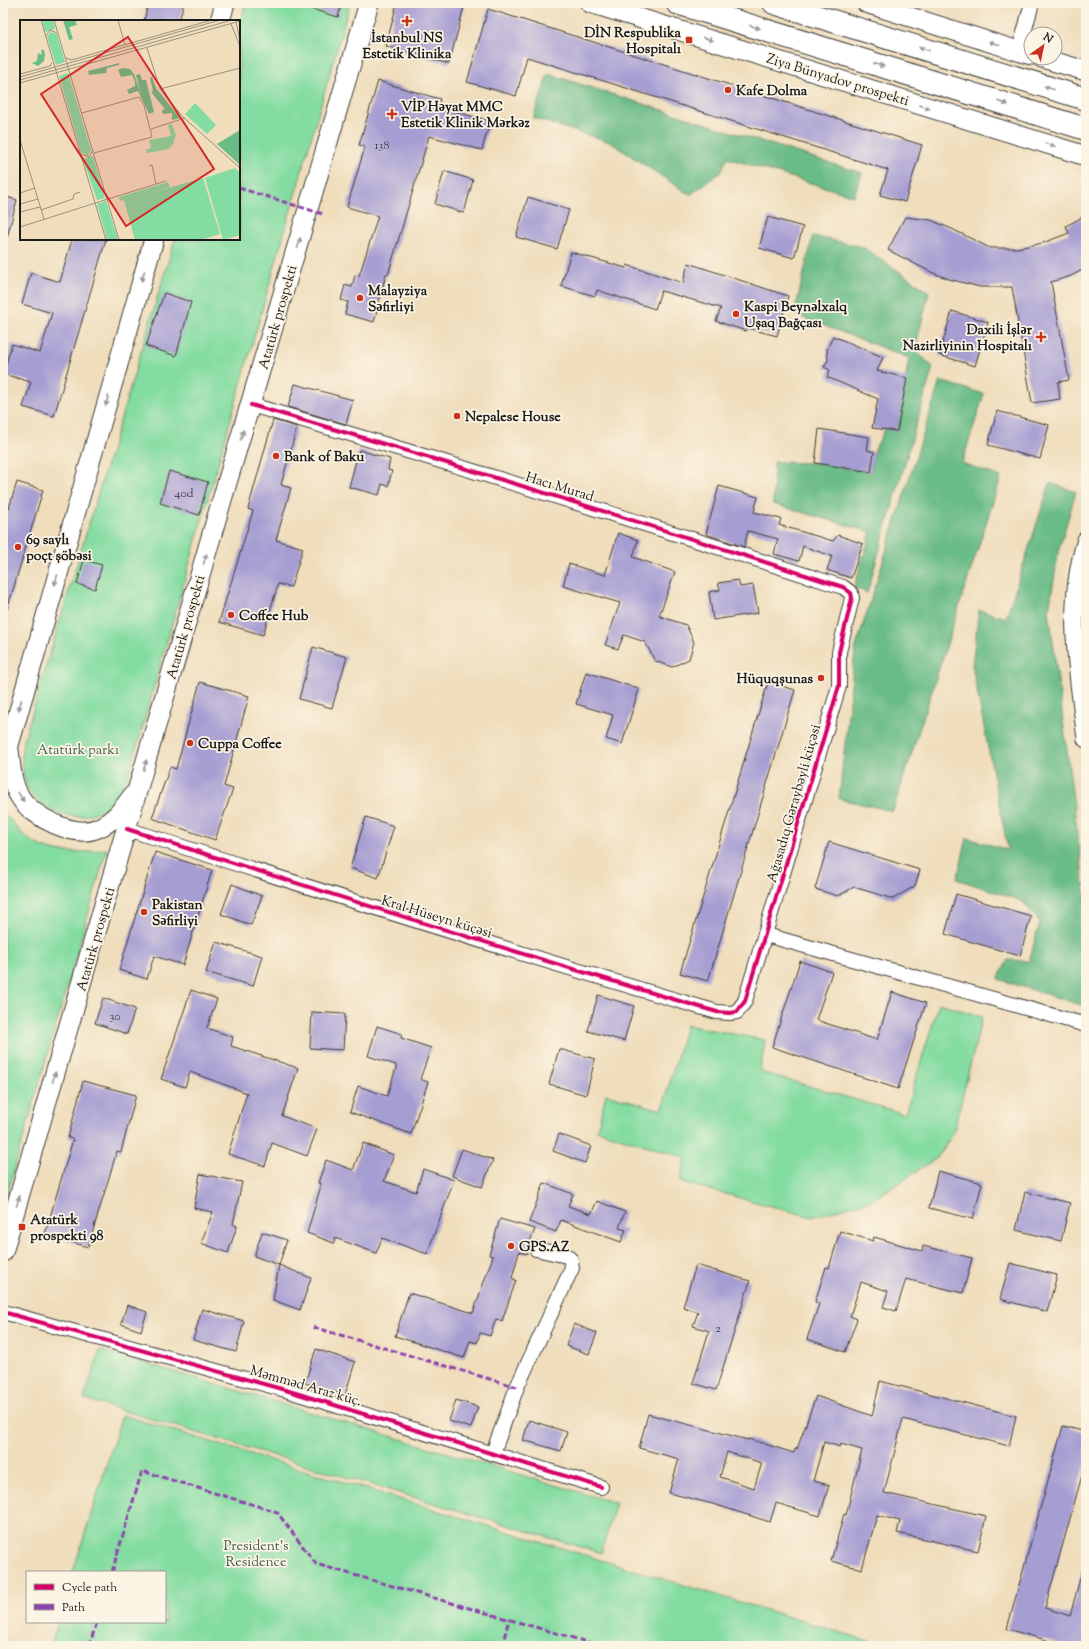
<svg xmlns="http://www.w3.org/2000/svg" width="1089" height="1649" font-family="'Sorts Mill Goudy',serif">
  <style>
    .green { fill: #83dca1; stroke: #507c5e }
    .forest { fill: #6abc87; stroke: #436c52 }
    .building { fill: #a69dd2; fill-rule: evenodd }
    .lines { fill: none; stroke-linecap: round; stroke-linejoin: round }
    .minor-casing { stroke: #3c3934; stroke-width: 16 }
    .tertiary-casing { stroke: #3c3934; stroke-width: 19 }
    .secondary-casing { stroke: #3c3934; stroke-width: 21 }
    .primary-casing { stroke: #3c3934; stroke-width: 24 }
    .minor { stroke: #fff; stroke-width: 14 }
    .tertiary { stroke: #fff; stroke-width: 17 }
    .secondary { stroke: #fff; stroke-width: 19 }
    .primary { stroke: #fff; stroke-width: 22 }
    .quiet { stroke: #8e44ad; stroke-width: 3; stroke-dasharray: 6 3; stroke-linecap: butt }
    .cycleway-casing { stroke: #fcf5e5; stroke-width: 6 }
    .cycleway { stroke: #d6006c; stroke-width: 4 }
    .oneway { fill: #999 }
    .poi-dot { fill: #c8321e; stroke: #fcf5e5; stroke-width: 1.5 }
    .labels { text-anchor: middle; stroke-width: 3.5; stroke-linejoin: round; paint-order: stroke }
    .number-label { font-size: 12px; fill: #3e3c4a }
    .poi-label { font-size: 14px; font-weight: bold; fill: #1c1c1c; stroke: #fcf5e5; text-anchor: start }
    .street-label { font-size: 14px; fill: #1c1c1c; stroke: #fcf5e5 }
    .park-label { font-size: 14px; fill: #405f4b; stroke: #fcf5e5 }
    .inset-road { fill: none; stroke: #9b907b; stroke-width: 1 }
    .view { fill: #d62828; fill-opacity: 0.15; stroke: #d62828; stroke-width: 2 }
    .inset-edge { fill: none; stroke: #1c1c1c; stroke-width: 2 }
  </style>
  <rect width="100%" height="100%" fill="#fcf5e5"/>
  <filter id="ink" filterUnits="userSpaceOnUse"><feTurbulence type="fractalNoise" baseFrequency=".025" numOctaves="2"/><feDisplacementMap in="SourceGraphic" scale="8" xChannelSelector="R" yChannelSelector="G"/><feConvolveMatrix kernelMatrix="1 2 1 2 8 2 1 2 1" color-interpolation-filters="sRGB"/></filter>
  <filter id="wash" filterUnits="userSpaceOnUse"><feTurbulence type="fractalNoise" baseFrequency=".012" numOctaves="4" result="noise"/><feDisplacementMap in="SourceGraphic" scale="16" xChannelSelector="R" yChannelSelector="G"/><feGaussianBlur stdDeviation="0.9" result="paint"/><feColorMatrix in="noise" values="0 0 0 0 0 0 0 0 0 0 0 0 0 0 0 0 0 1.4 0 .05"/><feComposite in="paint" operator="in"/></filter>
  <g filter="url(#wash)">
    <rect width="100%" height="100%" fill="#efddbb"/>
    <path class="green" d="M 246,3 L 350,3 L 127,781 C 121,788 116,797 110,803 C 88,826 45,817 29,791 C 21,778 22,760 22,746 L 175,239 L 239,239 L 239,27 Z
      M 5,814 C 12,821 18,831 26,837 C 50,857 79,853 107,849 L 3,1208 L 3,821 Z
      M 939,1003 L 982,1017 L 953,1134 L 937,1158 L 872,1200 L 812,1217 L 680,1182 L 686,1158 L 597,1130 L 606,1094 L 662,1110 L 686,1025 L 765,1040 L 760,1072 L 905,1114 Z
      M 100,1350 L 616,1503 L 601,1553 L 84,1399 Z
      M 122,1415 L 885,1646 L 51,1646 L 58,1622 L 165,1622 L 165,1572 L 73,1572 Z"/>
    <path class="forest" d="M 548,74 L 862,173 L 854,196 L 727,158 L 721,172 L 690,195 L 610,142 L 533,118 Z
      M 813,236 L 863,247 L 929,292 L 915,350 L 933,367 L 867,593 L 854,587 L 871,532 L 773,504 L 774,462 L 815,463 L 871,472 L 874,451 L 885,429 L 897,431 L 909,358 L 794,314 Z
      M 940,381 L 984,394 L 962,463 L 1001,477 L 893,811 L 839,799 L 855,650 Z
      M 1050,483 L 1076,492 L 1059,549 L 1049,610 L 1086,900 L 1086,1005 L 1084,1006 L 998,979 L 1008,960 L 1029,961 L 1040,922 L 1022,901 L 957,879 L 967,838 L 1008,850 L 972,665 L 979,610 L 1006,618 Z"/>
    <g id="blocks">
      <path class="building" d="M 148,3 L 184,3 L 179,21 L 144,21 Z
        M 301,3 L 342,3 L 338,17 L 301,6 Z
        M 397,3 L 465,3 L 449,64 L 386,46 Z
        M 488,9 L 922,145 L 905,202 L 880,195 L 888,170 L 527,57 L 516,96 L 467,82 Z
        M 378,81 L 440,99 L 438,107 L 490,121 L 482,150 L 429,136 L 388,275 L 386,274 L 374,322 L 345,314 L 348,302 L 341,300 L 345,285 L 352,287 L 355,275 L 359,276 L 378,216 L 347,207 L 365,147 L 359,145 Z
        M 444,171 L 473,180 L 464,213 L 435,204 Z
        M 3,196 L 17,200 L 7,237 L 3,236 Z
        M 528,197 L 569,210 L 557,249 L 516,237 Z
        M 1086,215 L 1086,268 L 1071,276 L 1051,282 L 1069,380 L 1058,382 L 1060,399 L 1032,403 L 1012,287 L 980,287 L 949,279 L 933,273 L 888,250 L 905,217 L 931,220 L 952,229 L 990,248 L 1017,248 L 1043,243 L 1069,233 L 1066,226 Z
        M 768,217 L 803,227 L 794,258 L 759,248 Z
        M 72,239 L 106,239 L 54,416 L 23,407 L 31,382 L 3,374 L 12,344 L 40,353 L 52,313 L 22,304 L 31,273 L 60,282 Z
        M 571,252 L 626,268 L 627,265 L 683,283 L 688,263 L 788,296 L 777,336 L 747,328 L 746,331 L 716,321 L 721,308 L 661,291 L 655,309 L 597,290 L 595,296 L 561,286 Z
        M 164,293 L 191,302 L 176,356 L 146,346 Z
        M 952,311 L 988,322 L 975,366 L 939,355 Z
        M 833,336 L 883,357 L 877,371 L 907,378 L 897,431 L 872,428 L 878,399 L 827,377 L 830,370 L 824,367 L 828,360 L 827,350 Z
        M 295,384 L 353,400 L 346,424 L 288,407 Z
        M 997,411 L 1049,425 L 1040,459 L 988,445 Z
        M 273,420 L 297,427 L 281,485 L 291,488 L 276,540 L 303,548 L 291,587 L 278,584 L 263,635 L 219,622 L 253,511 L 248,509 Z
        M 819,429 L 869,437 L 867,450 L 874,452 L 871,472 L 815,463 Z
        M 359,450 L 390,459 L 388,470 L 392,471 L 388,486 L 382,484 L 379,495 L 349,487 Z
        M 169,471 L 208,482 L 199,515 L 160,503 Z
        M 17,482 L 43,490 L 6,613 L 3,613 L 3,506 L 9,508 Z
        M 719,486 L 758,497 L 754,512 L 781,519 L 779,525 L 833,541 L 838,535 L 863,544 L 851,578 L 827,570 L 832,556 L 803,546 L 799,561 L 774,554 L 778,539 L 748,531 L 744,547 L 706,534 Z
        M 618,533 L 638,540 L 633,557 L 675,572 L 659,616 L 686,625 L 694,642 L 689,659 L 672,667 L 655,661 L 645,642 L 624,635 L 618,649 L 605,645 L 620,603 L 563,586 L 569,564 L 605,575 Z
        M 84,560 L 102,565 L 95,589 L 77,584 Z
        M 738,580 L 740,587 L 753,585 L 758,613 L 713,620 L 709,592 L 720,590 L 718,583 Z
        M 313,647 L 347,657 L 332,708 L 299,699 Z
        M 586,672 L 639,689 L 622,744 L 606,739 L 613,715 L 576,704 Z
        M 200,682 L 249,696 L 224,786 L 233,789 L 215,840 L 152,818 L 170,767 L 176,769 Z
        M 768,682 L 795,690 L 708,981 L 680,973 Z
        M 366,817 L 394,826 L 378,878 L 350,868 Z
        M 829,842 L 920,870 L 915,886 L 893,899 L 854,887 L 838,896 L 815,889 Z
        M 155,852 L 212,870 L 183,965 L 154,956 L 147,979 L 119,970 Z
        M 232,884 L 262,896 L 251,925 L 221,914 Z
        M 956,894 L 1031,916 L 1020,956 L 945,934 Z
        M 216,942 L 262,956 L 253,986 L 206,972 Z
        M 800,961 L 832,972 L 816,1020 L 877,1040 L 892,992 L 926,1003 L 898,1089 L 772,1047 Z
        M 191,990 L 217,999 L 207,1028 L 233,1037 L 231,1046 L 298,1068 L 282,1116 L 317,1129 L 307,1156 L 272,1143 L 265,1166 L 228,1154 L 247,1093 L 190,1072 L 185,1087 L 161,1079 Z
        M 598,995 L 634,1006 L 624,1041 L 588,1031 Z
        M 103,998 L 135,1009 L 127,1034 L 95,1023 Z
        M 312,1012 L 345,1014 L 343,1050 L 310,1048 Z
        M 377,1026 L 402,1034 L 401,1038 L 431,1048 L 420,1079 L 428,1082 L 411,1134 L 350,1112 L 358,1086 L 387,1096 L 396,1068 L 396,1065 L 368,1056 Z
        M 559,1049 L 595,1059 L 586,1095 L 549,1084 Z
        M 83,1081 L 136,1095 L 121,1152 L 117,1151 L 88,1247 L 45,1234 L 73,1139 L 68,1138 Z
        M 559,1134 L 591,1146 L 585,1163 L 553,1151 Z
        M 363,1143 L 394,1155 L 384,1181 L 416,1192 L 423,1169 L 454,1180 L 427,1254 L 382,1238 L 376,1253 L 335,1238 L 334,1243 L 307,1233 L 320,1189 L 320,1183 L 318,1183 L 326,1160 L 353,1170 Z
        M 462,1149 L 493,1160 L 482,1187 L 452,1176 Z
        M 938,1171 L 982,1183 L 973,1219 L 929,1208 Z
        M 200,1174 L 242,1182 L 233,1224 L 237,1226 L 228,1253 L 201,1243 L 213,1212 L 194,1208 Z
        M 544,1183 L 573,1194 L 568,1206 L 591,1214 L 597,1201 L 625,1212 L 619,1228 L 626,1230 L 621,1242 L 561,1220 L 556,1232 L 529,1222 Z
        M 1025,1192 L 1070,1203 L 1061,1241 L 1016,1230 Z
        M 500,1219 L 535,1229 L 528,1247 L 527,1254 L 519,1252 L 512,1278 L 516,1280 L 502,1321 L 496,1319 L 490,1336 L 480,1333 L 477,1343 L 470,1341 L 464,1358 L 395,1336 L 409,1293 L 473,1313 L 493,1256 L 489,1255 Z
        M 840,1231 L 873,1241 L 874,1237 L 922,1251 L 923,1246 L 972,1258 L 963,1293 L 906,1279 L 896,1311 L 883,1307 L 888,1291 L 861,1282 L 850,1316 L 857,1319 L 845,1352 L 807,1339 L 819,1304 L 815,1302 L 826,1267 L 829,1268 Z
        M 262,1232 L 287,1240 L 279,1265 L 254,1256 Z
        M 1010,1263 L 1057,1275 L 1047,1312 L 1000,1299 Z
        M 279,1265 L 311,1278 L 300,1310 L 273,1300 Z
        M 696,1265 L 750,1281 L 716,1390 L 693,1383 L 709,1331 L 693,1326 L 698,1312 L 683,1307 Z
        M 127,1305 L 147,1312 L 141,1331 L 121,1324 Z
        M 202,1309 L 244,1321 L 236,1352 L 193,1340 Z
        M 574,1324 L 597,1333 L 589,1354 L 566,1346 Z
        M 316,1349 L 355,1362 L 345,1395 L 305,1383 Z
        M 880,1381 L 1016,1416 L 1009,1446 L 903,1419 L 884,1493 L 986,1516 L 978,1551 L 897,1533 L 900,1521 L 877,1515 L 862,1569 L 831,1561 L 844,1514 L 846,1515 L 862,1450 L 841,1444 L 840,1447 L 824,1442 L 813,1481 L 829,1485 L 820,1516 L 776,1503 L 770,1522 L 713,1504 L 669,1493 L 679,1459 L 639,1448 L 648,1414 L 748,1440 L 749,1439 L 794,1453 L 795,1449 L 797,1449 L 816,1396 L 872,1416 ZM 727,1452 L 762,1463 L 754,1488 L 720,1477 Z
        M 456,1400 L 478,1407 L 471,1428 L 449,1421 Z
        M 529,1420 L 567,1432 L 561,1451 L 523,1440 Z
        M 1063,1426 L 1086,1432 L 1086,1461 L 1045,1608 L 1070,1616 L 1082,1571 L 1086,1572 L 1086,1646 L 1067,1646 L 1007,1629 Z"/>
    </g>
  </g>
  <g filter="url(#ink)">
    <use href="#blocks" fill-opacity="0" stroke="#3c3934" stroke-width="1"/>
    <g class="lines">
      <defs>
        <path id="minor" d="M 1019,51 L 1032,3
          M 127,829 C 323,892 519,954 717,1012 L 730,1013 L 737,1012 L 745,1001 L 839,686 L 839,652 L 852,598 L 851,593 L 843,587 C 646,524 450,462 251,405
          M 766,935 L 1086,1025
          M 3,1312 L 289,1391 L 601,1487
          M 493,1453 L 517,1387 L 572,1268 L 571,1260 L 567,1256 L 536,1249"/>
        <path id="tertiary" d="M 1086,540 C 1065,605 1078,673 1086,739"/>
        <path id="secondary" d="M 590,3 L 1086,156
          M 866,3 L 1031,55
          M 220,21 L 225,3
          M 1042,58 L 1086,71
          M 9,750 C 11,766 11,783 20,797 C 32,817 75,839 98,828 C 114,821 123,809 133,795
          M 3,766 L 154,239
          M 3,1252 L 216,520 L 369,3"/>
        <path id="primary" d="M 677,3 L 1086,129
          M 774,3 L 1086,99"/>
      </defs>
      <use href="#minor" class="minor-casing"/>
      <use href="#tertiary" class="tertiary-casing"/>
      <use href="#secondary" class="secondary-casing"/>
      <use href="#primary" class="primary-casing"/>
      <use href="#minor" class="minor"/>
      <use href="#tertiary" class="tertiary"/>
      <use href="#secondary" class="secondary"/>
      <use href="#primary" class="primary"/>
      <path class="quiet" d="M 239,188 L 323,214
        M 313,1327 L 517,1387
        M 112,1572 L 142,1471 L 277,1512 L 316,1564 L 601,1646
        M 89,1646 L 97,1622
        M 502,1646 L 509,1619"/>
      <defs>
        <path id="cycleway" d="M 127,829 C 323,892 519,954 717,1012 L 730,1013 L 737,1012 L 745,1001 L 839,686 L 839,652 L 852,598 L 851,593 L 843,587 C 646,524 450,462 251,405
          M 3,1312 L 289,1391 L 601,1487"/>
      </defs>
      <use href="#cycleway" class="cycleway-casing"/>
      <use href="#cycleway" class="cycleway"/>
    </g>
    <defs><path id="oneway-solid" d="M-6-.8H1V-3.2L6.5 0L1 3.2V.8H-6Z"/></defs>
    <g class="oneway">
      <use href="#oneway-solid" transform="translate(755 27) rotate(17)"/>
      <use href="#oneway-solid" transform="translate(708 39) rotate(17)"/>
      <use href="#oneway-solid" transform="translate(994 43) rotate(-163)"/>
      <use href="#oneway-solid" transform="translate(924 49) rotate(-163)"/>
      <use href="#oneway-solid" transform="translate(879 65) rotate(17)"/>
      <use href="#oneway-solid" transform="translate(1049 88) rotate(-163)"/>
      <use href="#oneway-solid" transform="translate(1003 103) rotate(17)"/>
      <use href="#oneway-solid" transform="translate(925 107) rotate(20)"/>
      <use href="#oneway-solid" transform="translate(1050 145) rotate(17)"/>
      <use href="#oneway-solid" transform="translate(299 243) rotate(-74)"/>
      <use href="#oneway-solid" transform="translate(143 276) rotate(106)"/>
      <use href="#oneway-solid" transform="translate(107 401) rotate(106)"/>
      <use href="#oneway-solid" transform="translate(242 435) rotate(-73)"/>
      <use href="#oneway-solid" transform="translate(205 559) rotate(-74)"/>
      <use href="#oneway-solid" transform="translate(56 580) rotate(106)"/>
      <use href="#oneway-solid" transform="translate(20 705) rotate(106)"/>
      <use href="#oneway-solid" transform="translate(145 765) rotate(-74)"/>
      <use href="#oneway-solid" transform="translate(21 797) rotate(58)"/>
      <use href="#oneway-solid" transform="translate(54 1077) rotate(-74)"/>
      <use href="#oneway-solid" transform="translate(18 1201) rotate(-74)"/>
    </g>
  </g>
  <g class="poi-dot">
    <path d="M405 15h4v4h4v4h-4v4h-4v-4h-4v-4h4z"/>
    <rect x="685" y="36" width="8" height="8" rx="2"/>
    <circle cx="728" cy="90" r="4"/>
    <path d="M390 108h4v4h4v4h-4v4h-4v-4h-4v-4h4z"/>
    <circle cx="360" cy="298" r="4"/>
    <circle cx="736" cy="314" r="4"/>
    <path d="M1039 331h4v4h4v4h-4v4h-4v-4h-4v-4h4z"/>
    <circle cx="457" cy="416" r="4"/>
    <circle cx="276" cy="456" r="4"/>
    <circle cx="18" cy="547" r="4"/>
    <circle cx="231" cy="615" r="4"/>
    <circle cx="821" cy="678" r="4"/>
    <circle cx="190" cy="743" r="4"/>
    <circle cx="144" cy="912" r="4"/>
    <rect x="18" y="1223" width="8" height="8" rx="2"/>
    <circle cx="511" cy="1246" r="4"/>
  </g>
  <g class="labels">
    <g class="number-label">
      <text x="382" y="149">138</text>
      <text x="184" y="497">40d</text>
      <text x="115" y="1020">30</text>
      <text x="718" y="1332">2</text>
    </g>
    <g class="poi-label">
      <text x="681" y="37" text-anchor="end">DİN Respublika<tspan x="681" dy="16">Hospitalı</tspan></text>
      <text x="407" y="42" text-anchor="middle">İstanbul NS<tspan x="407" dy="16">Estetik Klinika</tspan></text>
      <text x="736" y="95">Kafe Dolma</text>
      <text x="401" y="111">VİP Həyat MMC<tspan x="401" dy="16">Estetik Klinik Mərkəz</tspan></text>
      <text x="368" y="295">Malayziya<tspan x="368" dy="16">Səfirliyi</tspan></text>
      <text x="744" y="311">Kaspi Beynəlxalq<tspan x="744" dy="16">Uşaq Bağçası</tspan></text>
      <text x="1032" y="334" text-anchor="end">Daxili İşlər<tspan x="1032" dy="16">Nazirliyinin Hospitalı</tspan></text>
      <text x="465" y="421">Nepalese House</text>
      <text x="284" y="461">Bank of Baku</text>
      <text x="26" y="544">69 saylı<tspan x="26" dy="16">poçt şöbəsi</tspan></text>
      <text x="239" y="620">Coffee Hub</text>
      <text x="813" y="683" text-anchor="end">Hüquqşunas</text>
      <text x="198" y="748">Cuppa Coffee</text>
      <text x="152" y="909">Pakistan<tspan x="152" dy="16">Səfirliyi</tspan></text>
      <text x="30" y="1224">Atatürk<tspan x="30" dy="16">prospekti 98</tspan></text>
      <text x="519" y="1251">GPS.AZ</text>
    </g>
    <g class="street-label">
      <text transform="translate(838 79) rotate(17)" y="5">Ziya Bünyadov prospekti</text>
      <text transform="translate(277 317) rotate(-74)" y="5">Atatürk prospekti</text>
      <text transform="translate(560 486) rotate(17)" y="5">Hacı Murad</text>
      <text transform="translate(185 627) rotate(-74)" y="5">Atatürk prospekti</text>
      <text transform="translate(793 803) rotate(-74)" y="5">Ağasadıq Gəraybəyli küçəsi</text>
      <text transform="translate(437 916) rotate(17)" y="5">Kral Hüseyn küçəsi</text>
      <text transform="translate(95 939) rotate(-74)" y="5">Atatürk prospekti</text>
      <text transform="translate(306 1385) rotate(16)" y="5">Məmməd Araz küç.</text>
    </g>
    <g class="park-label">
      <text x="78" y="754">Atatürk parkı</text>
      <text x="256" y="1550">President's<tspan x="256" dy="16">Residence</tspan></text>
    </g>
  </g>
  <g transform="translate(20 20)">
    <rect width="220" height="220" fill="#efddbb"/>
    <path d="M 22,0 L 33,0 L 35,9 L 25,12 ZM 31,12 L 37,14 L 45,42 L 36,45 L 27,17 ZM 48,53 L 71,130 L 68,136 L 61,132 L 39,56 ZM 175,83 L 196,105 L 187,114 L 165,94 ZM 152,104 L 156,115 L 153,124 L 149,129 L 127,133 L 126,130 L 131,128 L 129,120 L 151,116 L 148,105 ZM 73,136 L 85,178 L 77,180 L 63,139 ZM 215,148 L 220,153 L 220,215 L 203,220 L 185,158 ZM 183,158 L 200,214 L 180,220 L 115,220 L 104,180 L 100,181 L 99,177 L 148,162 L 150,167 L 127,174 ZM 86,181 L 98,220 L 87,220 L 77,184 Z" fill="#83dca1"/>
    <path d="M 43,0 L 55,0 L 57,5 L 49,7 L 53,19 L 49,20 ZM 21,30 L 24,30 L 25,35 L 24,41 L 18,46 L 12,43 L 17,41 L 18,33 L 22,35 ZM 99,43 L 99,45 L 87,48 L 86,53 L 69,55 L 68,51 ZM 103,48 L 110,49 L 114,54 L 121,75 L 116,55 L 120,54 L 122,60 L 126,60 L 134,92 L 129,94 L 118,71 L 109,74 L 107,70 L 115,66 L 115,61 L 112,55 L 101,57 L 98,50 ZM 132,57 L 136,68 L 160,98 L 152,100 L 152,93 L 143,94 L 142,90 L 145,89 L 131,72 L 133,71 L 130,58 ZM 220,110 L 220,145 L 197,124 Z" fill="#6abc87"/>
    <path class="inset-road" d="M 21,0 L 86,220M 34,0 L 99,220M 98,0 L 105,25M 216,2 L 220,20M 211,4 L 220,26M 25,17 L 30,10 L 37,13M 127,28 L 140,69 L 163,97 L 220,148M 46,38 L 51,40 L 192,0M 0,54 L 30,46 L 32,43M 0,57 L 200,0M 0,60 L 212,0M 0,63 L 220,1M 140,69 L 220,48M 62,93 L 119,77 L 124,85 L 132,117 L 74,133M 131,109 L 165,98M 0,120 L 24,199M 61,134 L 69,137 L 73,130M 129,146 L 132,145 L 136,164M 0,173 L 15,168M 88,179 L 146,161M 0,184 L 18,179M 21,190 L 53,179 L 54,174 L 60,172M 0,192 L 20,187M 0,207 L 88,179"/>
    <path class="view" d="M 108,17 L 194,149 L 106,206 L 21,74 Z"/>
    <rect width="220" height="220" class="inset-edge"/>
  </g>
  <rect width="1089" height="1649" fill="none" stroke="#fcf5e5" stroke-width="16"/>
  <rect x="26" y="1571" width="140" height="52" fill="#fcf5e5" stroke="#a29e95"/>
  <rect x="34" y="1584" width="20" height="6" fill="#d6006c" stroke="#a29e95"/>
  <text x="62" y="1591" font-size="12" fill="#1c1c1c">Cycle path</text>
  <rect x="34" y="1604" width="20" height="6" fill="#8e44ad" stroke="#a29e95"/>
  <text x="62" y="1611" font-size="12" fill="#1c1c1c">Path</text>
  <g transform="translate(1043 46) rotate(33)"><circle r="19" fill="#fcf5e5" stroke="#a29e95"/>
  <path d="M0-3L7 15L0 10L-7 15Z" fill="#c8321e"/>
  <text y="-6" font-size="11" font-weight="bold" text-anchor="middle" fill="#1c1c1c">N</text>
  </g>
</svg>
